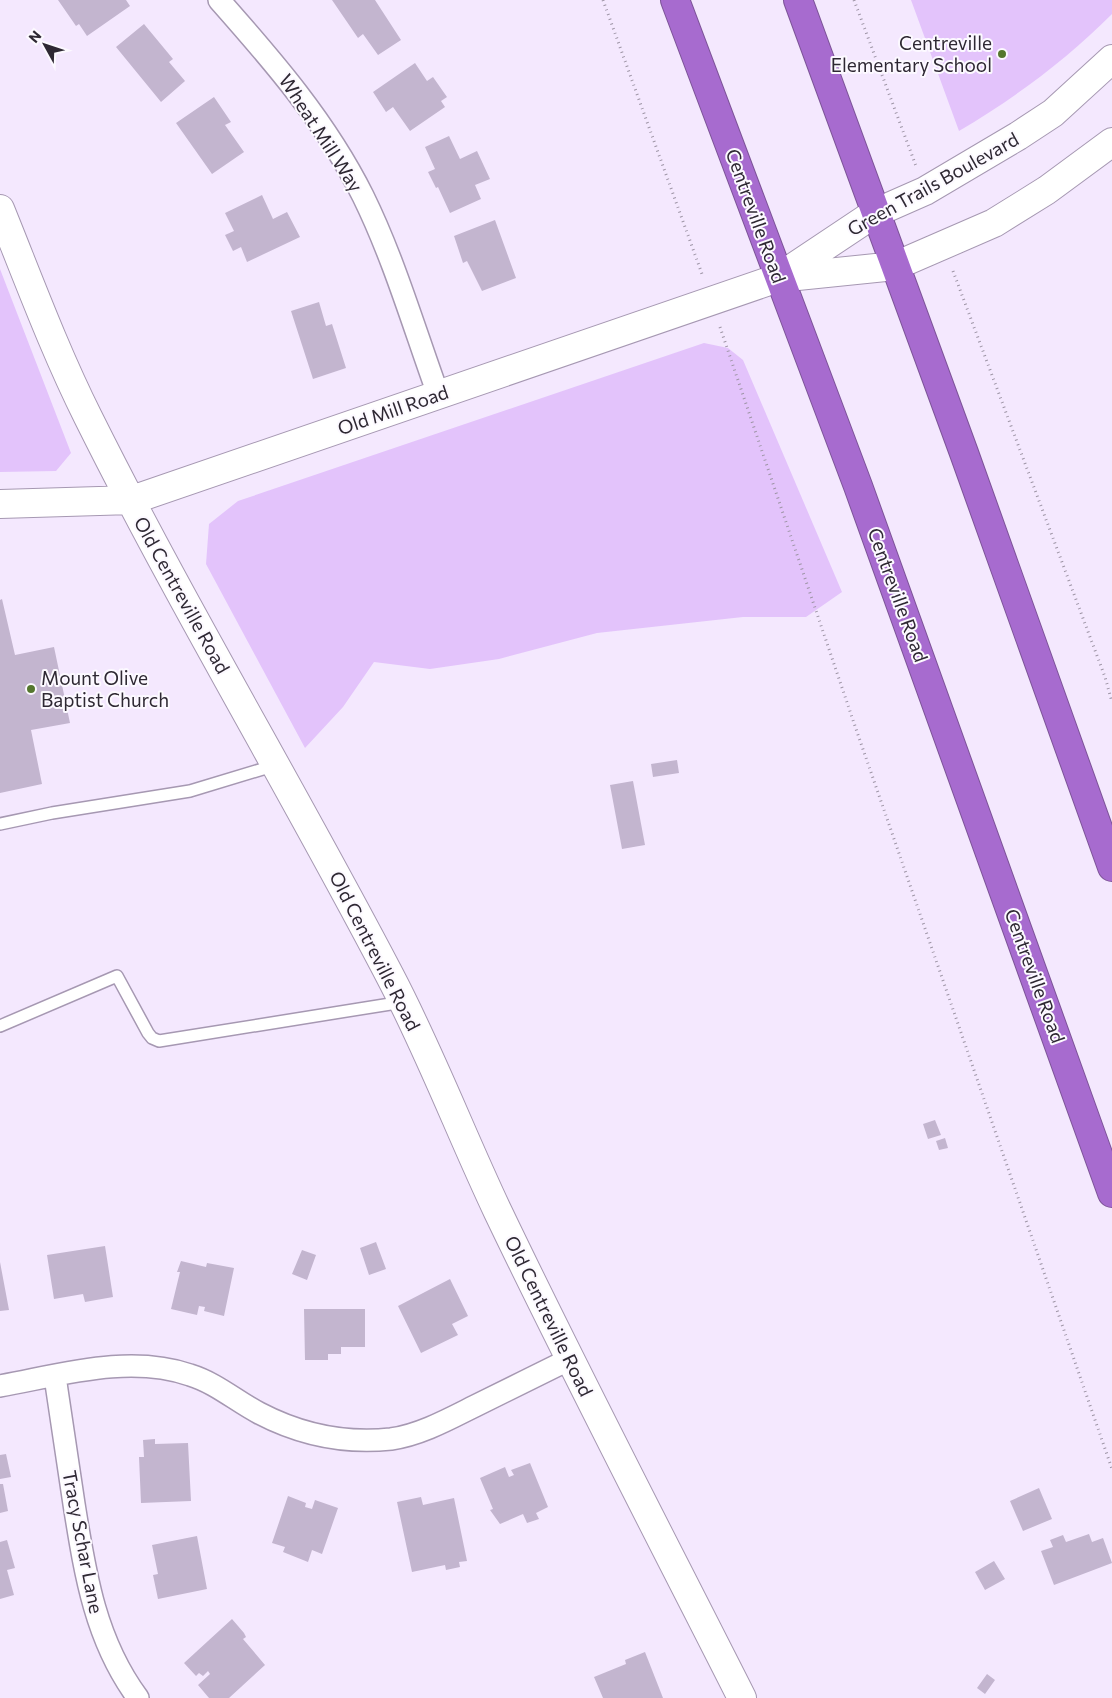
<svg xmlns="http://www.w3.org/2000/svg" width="1112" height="1698" font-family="Commissioner,sans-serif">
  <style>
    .green { fill: #e3c3fb }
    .building { fill: #c3b5cf }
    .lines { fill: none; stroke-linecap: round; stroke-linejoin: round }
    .lane-casing { stroke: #a698b2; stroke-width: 14 }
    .street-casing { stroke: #a698b2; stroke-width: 24 }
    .secondary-casing { stroke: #a698b2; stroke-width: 30 }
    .highway-casing { stroke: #7d5498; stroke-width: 30 }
    .path { stroke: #9e95a6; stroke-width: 3; stroke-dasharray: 1 4; stroke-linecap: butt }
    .lane { stroke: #fff; stroke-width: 11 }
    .street { stroke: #fff; stroke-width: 21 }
    .secondary { stroke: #fff; stroke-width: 28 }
    .highway { stroke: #a76bcf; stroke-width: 28 }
    .poi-dot { fill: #55772e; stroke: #fcf9ff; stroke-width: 2 }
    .labels { text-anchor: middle; stroke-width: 4; stroke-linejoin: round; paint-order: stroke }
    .poi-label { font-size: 19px; fill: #2e2833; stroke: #fcf9ff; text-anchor: end }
    .street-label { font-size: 19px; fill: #2e2833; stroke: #fcf9ff }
  </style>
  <rect width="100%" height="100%" fill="#f4e8fe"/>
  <path class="green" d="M 911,0 L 1112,0 L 1112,14 C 1066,60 1015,98 959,131 Z
    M 0,269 L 71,453 L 56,471 L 0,472 Z
    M 704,343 L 728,348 L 743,360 L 842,592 L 806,617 L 743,617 L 597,633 L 499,659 L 430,669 L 374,662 L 343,707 L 305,748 L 206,564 L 209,524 L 238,501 Z"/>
  <path class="building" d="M 58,0 L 126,0 L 130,6 L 87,36 L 79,24 L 76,26 Z
    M 332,0 L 375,0 L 401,40 L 378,55 L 363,34 L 358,38 Z
    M 144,24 L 173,59 L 169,62 L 185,81 L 161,102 L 116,47 Z
    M 415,63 L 427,81 L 433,77 L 447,97 L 441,101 L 445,107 L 410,131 L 393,107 L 386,112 L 373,92 Z
    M 214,97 L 231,122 L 225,125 L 244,152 L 212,174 L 176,123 Z
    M 449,136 L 460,159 L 477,151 L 490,179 L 475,185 L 481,199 L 450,213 L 438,187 L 436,188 L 428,172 L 435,169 L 425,147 Z
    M 262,195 L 273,219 L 287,212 L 300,237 L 247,262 L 241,247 L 233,251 L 225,235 L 234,231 L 225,213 Z
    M 495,220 L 516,278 L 482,291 L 467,261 L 463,263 L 454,236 Z
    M 319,302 L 326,326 L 332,324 L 346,368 L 313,379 L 291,311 Z
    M 2,599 L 15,655 L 54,647 L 70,723 L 31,730 L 42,784 L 0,793 L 0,600 Z
    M 677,760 L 679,773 L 653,777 L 651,764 Z
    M 633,781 L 645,845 L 622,849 L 610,785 Z
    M 935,1120 L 941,1135 L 928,1139 L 923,1124 Z
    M 945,1138 L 948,1148 L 939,1150 L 936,1141 Z
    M 376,1242 L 386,1269 L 369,1275 L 360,1248 Z
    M 105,1246 L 113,1297 L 85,1302 L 83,1294 L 54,1299 L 47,1255 Z
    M 302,1250 L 316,1255 L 307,1280 L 292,1274 Z
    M 181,1261 L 206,1267 L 207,1263 L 234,1268 L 224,1316 L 204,1311 L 205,1307 L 199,1306 L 197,1315 L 171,1309 L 180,1272 L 177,1272 Z
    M 0,1262 L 9,1310 L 0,1311 Z
    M 450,1279 L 468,1316 L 452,1324 L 458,1335 L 421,1353 L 398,1306 Z
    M 304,1309 L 365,1309 L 365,1347 L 341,1347 L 341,1354 L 328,1354 L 328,1360 L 305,1360 Z
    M 155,1439 L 155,1444 L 188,1443 L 191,1501 L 141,1503 L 139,1457 L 144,1457 L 143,1440 Z
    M 6,1454 L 11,1477 L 0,1479 L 0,1455 Z
    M 530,1463 L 548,1507 L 536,1513 L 539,1519 L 527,1523 L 523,1514 L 500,1524 L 490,1510 L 493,1509 L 480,1478 L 505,1467 L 509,1477 L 514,1475 L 511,1470 Z
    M 0,1484 L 3,1484 L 8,1511 L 0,1513 Z
    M 1039,1488 L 1052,1519 L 1023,1531 L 1010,1501 Z
    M 288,1496 L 306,1503 L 305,1507 L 312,1509 L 315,1500 L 338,1508 L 322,1554 L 312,1550 L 308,1562 L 283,1552 L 285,1547 L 272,1543 Z
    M 421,1497 L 423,1505 L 454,1498 L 467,1561 L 459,1562 L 460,1567 L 446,1570 L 445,1565 L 412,1572 L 397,1502 Z
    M 1089,1534 L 1092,1542 L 1103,1538 L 1112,1563 L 1054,1585 L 1041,1551 L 1053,1547 L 1050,1540 L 1063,1535 L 1066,1542 Z
    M 197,1536 L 207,1589 L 158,1599 L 153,1575 L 158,1574 L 152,1545 Z
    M 7,1540 L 15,1568 L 7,1570 L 14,1595 L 0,1599 L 0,1542 Z
    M 994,1561 L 1005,1579 L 985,1590 L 975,1572 Z
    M 232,1619 L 244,1633 L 246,1637 L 243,1639 L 265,1665 L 229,1698 L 209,1698 L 198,1685 L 210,1674 L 208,1671 L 203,1676 L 199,1673 L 196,1676 L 184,1663 Z
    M 645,1652 L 663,1698 L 603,1698 L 594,1677 L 626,1664 L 625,1660 Z
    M 987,1674 L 995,1680 L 985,1694 L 977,1688 Z"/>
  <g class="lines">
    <defs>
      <path id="lane" d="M 0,824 L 52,813 L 190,791 L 276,765
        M 0,1026 L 117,976 L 148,1033 L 152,1038 L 159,1041 L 403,1002"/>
      <path id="street" d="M 219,0 C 273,61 326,122 363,196 C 394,259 414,328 438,394
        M 55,1376 C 61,1419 68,1462 74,1504 C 85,1573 95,1640 138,1698
        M 0,1386 C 61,1375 129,1354 190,1375 C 216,1383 236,1401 259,1413 C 301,1435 344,1444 391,1439 C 420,1435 449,1419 475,1406 C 507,1390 538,1375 570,1359"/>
      <path id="secondary" d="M 0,209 C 28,278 54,349 88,417 C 182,606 292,788 390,976 C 430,1052 461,1134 498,1212 C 576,1375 660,1536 742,1698
        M 782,275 L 875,213 L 925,191 L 1018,136 L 1053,113 L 1112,59
        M 0,504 L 132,500 L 778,278 L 895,266 L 994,223 L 1047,190 L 1112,142"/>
      <path id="highway" d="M 675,0 L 858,486 L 1112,1193
        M 798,0 L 964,453 L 1112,867"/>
    </defs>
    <use href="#lane" class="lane-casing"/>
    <use href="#street" class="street-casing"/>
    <use href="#secondary" class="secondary-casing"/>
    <use href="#highway" class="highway-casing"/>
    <path class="path" d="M 603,0 L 702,274
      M 854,0 L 916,166
      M 953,271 L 1105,677 L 1112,702
      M 720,327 L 856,729 L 1112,1469"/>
    <use href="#lane" class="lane"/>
    <use href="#street" class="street"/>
    <use href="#secondary" class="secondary"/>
    <use href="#highway" class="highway"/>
  </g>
  <g class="poi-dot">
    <circle cx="1002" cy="54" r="5"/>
    <circle cx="31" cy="689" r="5"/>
  </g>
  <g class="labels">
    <g class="poi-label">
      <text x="992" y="50">Centreville<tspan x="992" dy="22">Elementary School</tspan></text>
      <text x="41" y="685" text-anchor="start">Mount Olive<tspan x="41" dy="22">Baptist Church</tspan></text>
    </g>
    <g class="street-label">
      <text transform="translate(321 133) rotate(57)" y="7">Wheat Mill Way</text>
      <text transform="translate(933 184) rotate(-29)" y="7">Green Trails Boulevard</text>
      <text transform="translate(756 216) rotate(70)" y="7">Centreville Road</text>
      <text transform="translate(393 410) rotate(-19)" y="7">Old Mill Road</text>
      <text transform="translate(182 595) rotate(61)" y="7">Old Centreville Road</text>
      <text transform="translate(898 595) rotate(70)" y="7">Centreville Road</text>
      <text transform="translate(375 951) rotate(63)" y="7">Old Centreville Road</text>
      <text transform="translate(1035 976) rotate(70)" y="7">Centreville Road</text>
      <text transform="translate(549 1316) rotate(64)" y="7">Old Centreville Road</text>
      <text transform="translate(83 1542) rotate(79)" y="7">Tracy Schar Lane</text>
    </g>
  </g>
  <g transform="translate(45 45) rotate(310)" stroke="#fcf9ff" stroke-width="4" paint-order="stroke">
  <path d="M0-4L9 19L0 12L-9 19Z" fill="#2e2833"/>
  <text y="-8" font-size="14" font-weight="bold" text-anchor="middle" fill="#2e2833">N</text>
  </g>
</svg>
